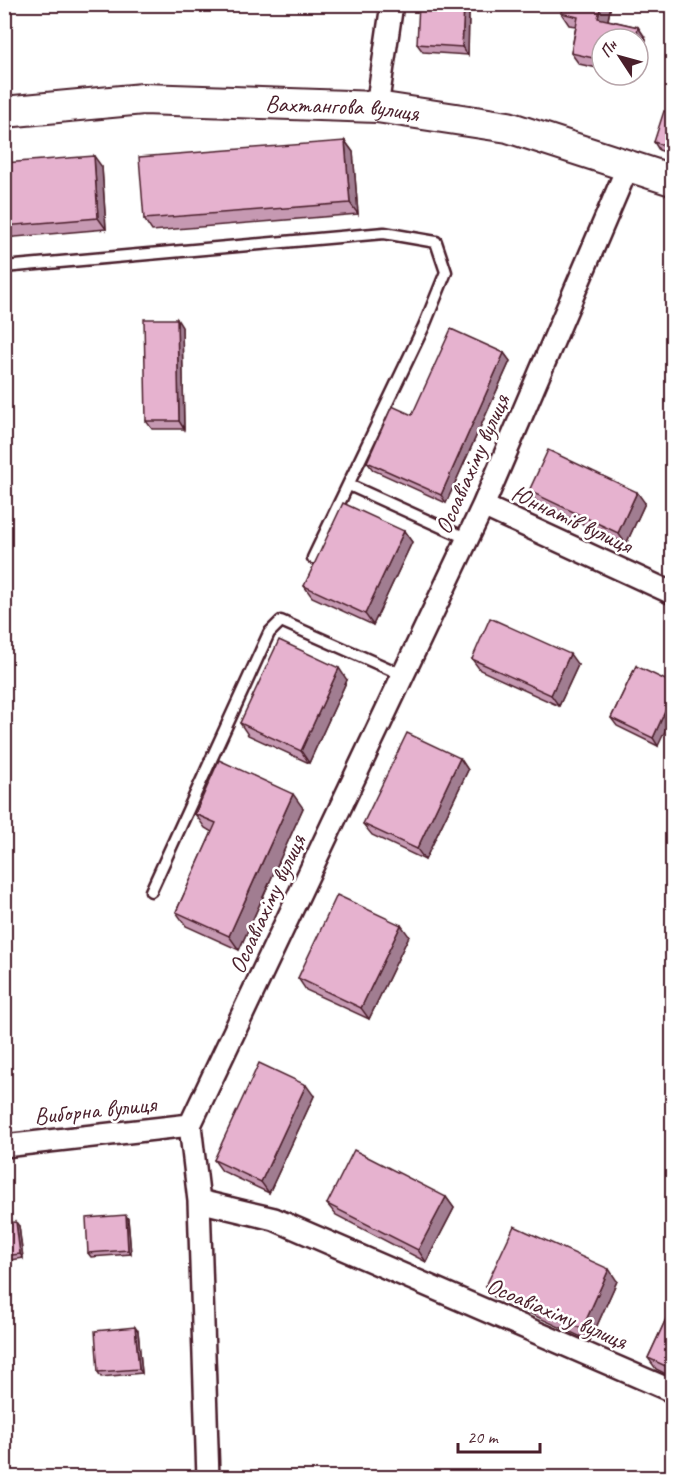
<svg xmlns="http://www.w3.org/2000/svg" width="677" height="1482" font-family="Caveat,sans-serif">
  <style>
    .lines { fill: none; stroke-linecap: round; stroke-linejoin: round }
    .lane-casing { stroke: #4a1f2b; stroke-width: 15 }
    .street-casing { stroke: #4a1f2b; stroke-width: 26 }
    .secondary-casing { stroke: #4a1f2b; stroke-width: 34 }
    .lane { stroke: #fff; stroke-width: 10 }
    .street { stroke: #fff; stroke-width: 21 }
    .secondary { stroke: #fff; stroke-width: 30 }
    .wall { fill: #c699b2; stroke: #4a1f2b; stroke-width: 1.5 }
    .shaded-wall { fill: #a17d91; stroke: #4a1f2b; stroke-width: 1.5 }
    .building { fill: #e6b2cf; stroke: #4a1f2b; stroke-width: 1.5 }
    .labels { text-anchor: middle; stroke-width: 5; stroke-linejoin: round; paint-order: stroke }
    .street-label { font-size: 24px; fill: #4a1f2b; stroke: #fff }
  </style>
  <rect width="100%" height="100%" fill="#fff"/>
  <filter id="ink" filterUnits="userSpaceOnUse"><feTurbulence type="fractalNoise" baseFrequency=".0167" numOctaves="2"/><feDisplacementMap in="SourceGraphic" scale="12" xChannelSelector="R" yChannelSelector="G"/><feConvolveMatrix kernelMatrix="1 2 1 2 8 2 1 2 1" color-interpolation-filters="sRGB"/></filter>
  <g filter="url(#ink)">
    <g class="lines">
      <defs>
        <path id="lane" d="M 4,267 L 384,233 L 436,242 L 446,272 L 424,326 L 313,558
          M 349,485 L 468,539
          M 151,891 L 269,633 L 281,621 L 403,675"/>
        <path id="street" d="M 377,107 L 392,4
          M 483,506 L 672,593
          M 4,1146 L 190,1125
          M 199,1201 L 274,1219 L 672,1391
          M 208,1478 L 199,1201 L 190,1125 L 483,506 L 628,166"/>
        <g id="secondary">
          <path id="s1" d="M 4,112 L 143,99 L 377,107 L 508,127 L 672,180"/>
        </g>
      </defs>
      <use href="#lane" class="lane-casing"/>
      <use href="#street" class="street-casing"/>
      <use href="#secondary" class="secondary-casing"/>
      <use href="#lane" class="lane"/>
      <use href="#street" class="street"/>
      <use href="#secondary" class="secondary"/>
    </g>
    <path class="wall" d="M 611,4 L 608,20 L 638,27 L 646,39 L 638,77 L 628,75 L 638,75 L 638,39 L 602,39 L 602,69 L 579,64 L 571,53 L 576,26 L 569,25 L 561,13 Z
      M 464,5 L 469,13 L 468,55 L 423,52 L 417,44 Z
      M 672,114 L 672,154 L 659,150 L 654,142 Z
      M 345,141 L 353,152 L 358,214 L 152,231 L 144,219 Z
      M 4,163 L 102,167 L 106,229 L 4,238 Z
      M 182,327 L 184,429 L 152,429 L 146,421 Z
      M 504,353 L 510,361 L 446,503 L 373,470 L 367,462 L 412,415 Z
      M 529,491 L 645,503 L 626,544 L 537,503 Z
      M 404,531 L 412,542 L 373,625 L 312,597 L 304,586 Z
      M 472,659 L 578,665 L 559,706 L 480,670 Z
      M 636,666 L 658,746 L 617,726 L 611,718 Z
      M 347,680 L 309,763 L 248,735 L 240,723 Z
      M 460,758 L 468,770 L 425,860 L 372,835 L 363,824 Z
      M 303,808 L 239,950 L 186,926 L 176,912 L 212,832 L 205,828 L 195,814 Z
      M 409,936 L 369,1019 L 306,990 L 298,978 Z
      M 314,1096 L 269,1193 L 222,1171 L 214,1160 Z
      M 446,1197 L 454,1208 L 426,1262 L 336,1215 L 327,1204 Z
      M 128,1219 L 131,1254 L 91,1257 L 88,1253 Z
      M 4,1223 L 19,1226 L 23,1258 L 4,1261 Z
      M 617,1281 L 590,1341 L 494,1297 L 486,1286 Z
      M 672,1306 L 672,1377 L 656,1369 L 648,1358 Z
      M 138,1331 L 142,1373 L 101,1377 L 98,1372 Z"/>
    <path class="shaded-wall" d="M 601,4 L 611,4 L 606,30 L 598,18 Z
      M 464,5 L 469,13 L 468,55 L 462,47 Z
      M 638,27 L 646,39 L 638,77 L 636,75 L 638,75 L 638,39 L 636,39 Z
      M 345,141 L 353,152 L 358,214 L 350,203 Z
      M 94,156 L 102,167 L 106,229 L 98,218 Z
      M 177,319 L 182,327 L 184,429 L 179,421 Z
      M 504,353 L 510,361 L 446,503 L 441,495 Z
      M 637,492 L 645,503 L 626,544 L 618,533 Z
      M 404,531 L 412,542 L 373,625 L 365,614 Z
      M 570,654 L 578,665 L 559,706 L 551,695 Z
      M 339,668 L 347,680 L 309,763 L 301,751 Z
      M 672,696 L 672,716 L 658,746 L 653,738 Z
      M 460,758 L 468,770 L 425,860 L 417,849 Z
      M 293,794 L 303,808 L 239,950 L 229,936 Z
      M 401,925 L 409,936 L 369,1019 L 361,1008 Z
      M 306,1085 L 314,1096 L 269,1193 L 261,1182 Z
      M 446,1197 L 454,1208 L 426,1262 L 418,1250 Z
      M 126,1215 L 128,1219 L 131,1254 L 128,1250 Z
      M 16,1222 L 19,1226 L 23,1258 L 20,1254 Z
      M 609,1269 L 617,1281 L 590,1341 L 582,1329 Z
      M 135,1327 L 138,1331 L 142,1373 L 139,1369 Z"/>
    <path class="building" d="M 419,4 L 464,5 L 462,47 L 417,44 Z
      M 563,4 L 601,4 L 598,18 L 638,27 L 636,39 L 602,39 L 602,60 L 571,53 L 578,17 L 561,13 Z
      M 664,111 L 672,114 L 672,148 L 654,142 Z
      M 345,141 L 350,203 L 144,219 L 139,157 Z
      M 94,156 L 98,218 L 4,226 L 4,163 Z
      M 144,319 L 177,319 L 179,421 L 146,421 Z
      M 451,329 L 504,353 L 441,495 L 367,462 L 392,406 L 412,415 Z
      M 548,450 L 637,492 L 618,533 L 529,491 Z
      M 343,503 L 404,531 L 365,614 L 304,586 Z
      M 490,618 L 570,654 L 551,695 L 472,659 Z
      M 279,640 L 339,668 L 301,751 L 240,723 Z
      M 636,666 L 672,683 L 672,696 L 653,738 L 611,718 Z
      M 407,733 L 460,758 L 417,849 L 363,824 Z
      M 219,760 L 293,794 L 229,936 L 176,912 L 216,823 L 195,814 Z
      M 337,895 L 401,925 L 361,1008 L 298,978 Z
      M 259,1063 L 306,1085 L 261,1182 L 214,1160 Z
      M 354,1150 L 446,1197 L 418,1250 L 327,1204 Z
      M 126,1215 L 128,1250 L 88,1253 L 86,1218 Z
      M 16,1222 L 20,1254 L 4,1256 L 4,1223 Z
      M 514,1226 L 609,1269 L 582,1329 L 486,1286 Z
      M 672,1306 L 672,1369 L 648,1358 Z
      M 135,1327 L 139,1369 L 98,1372 L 95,1331 Z"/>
  </g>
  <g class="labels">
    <g class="street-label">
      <text dy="8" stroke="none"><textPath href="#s1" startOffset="339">Вахтангова вулиця</textPath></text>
      <text transform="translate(472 464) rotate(-66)" y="8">Осоавіахіму вулиця</text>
      <text transform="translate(572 519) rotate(25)" y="8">Юннатів вулиця</text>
      <text transform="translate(267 904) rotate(-65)" y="8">Осоавіахіму вулиця</text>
      <text transform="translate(95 1110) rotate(-6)" y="8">Виборна вулиця</text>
      <text transform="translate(557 1313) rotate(23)" y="8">Осоавіахіму вулиця</text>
    </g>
  </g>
  <rect width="677" height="1482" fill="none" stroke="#fff" stroke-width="24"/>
  <rect x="12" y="12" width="653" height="1458" fill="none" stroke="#4a1f2b" stroke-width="2" filter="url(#ink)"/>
  <g transform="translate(620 57) rotate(306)"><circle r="28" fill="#ffffff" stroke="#b7a5aa" stroke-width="1.5"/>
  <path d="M0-4.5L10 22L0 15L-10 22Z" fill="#4a1f2b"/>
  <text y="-9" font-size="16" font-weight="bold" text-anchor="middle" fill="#4a1f2b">Пн</text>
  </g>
  <path d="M458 1443v9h82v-9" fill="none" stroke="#4a1f2b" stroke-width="3"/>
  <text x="467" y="1443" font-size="18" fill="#4a1f2b" stroke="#ffffff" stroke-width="4.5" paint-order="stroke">20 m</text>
</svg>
